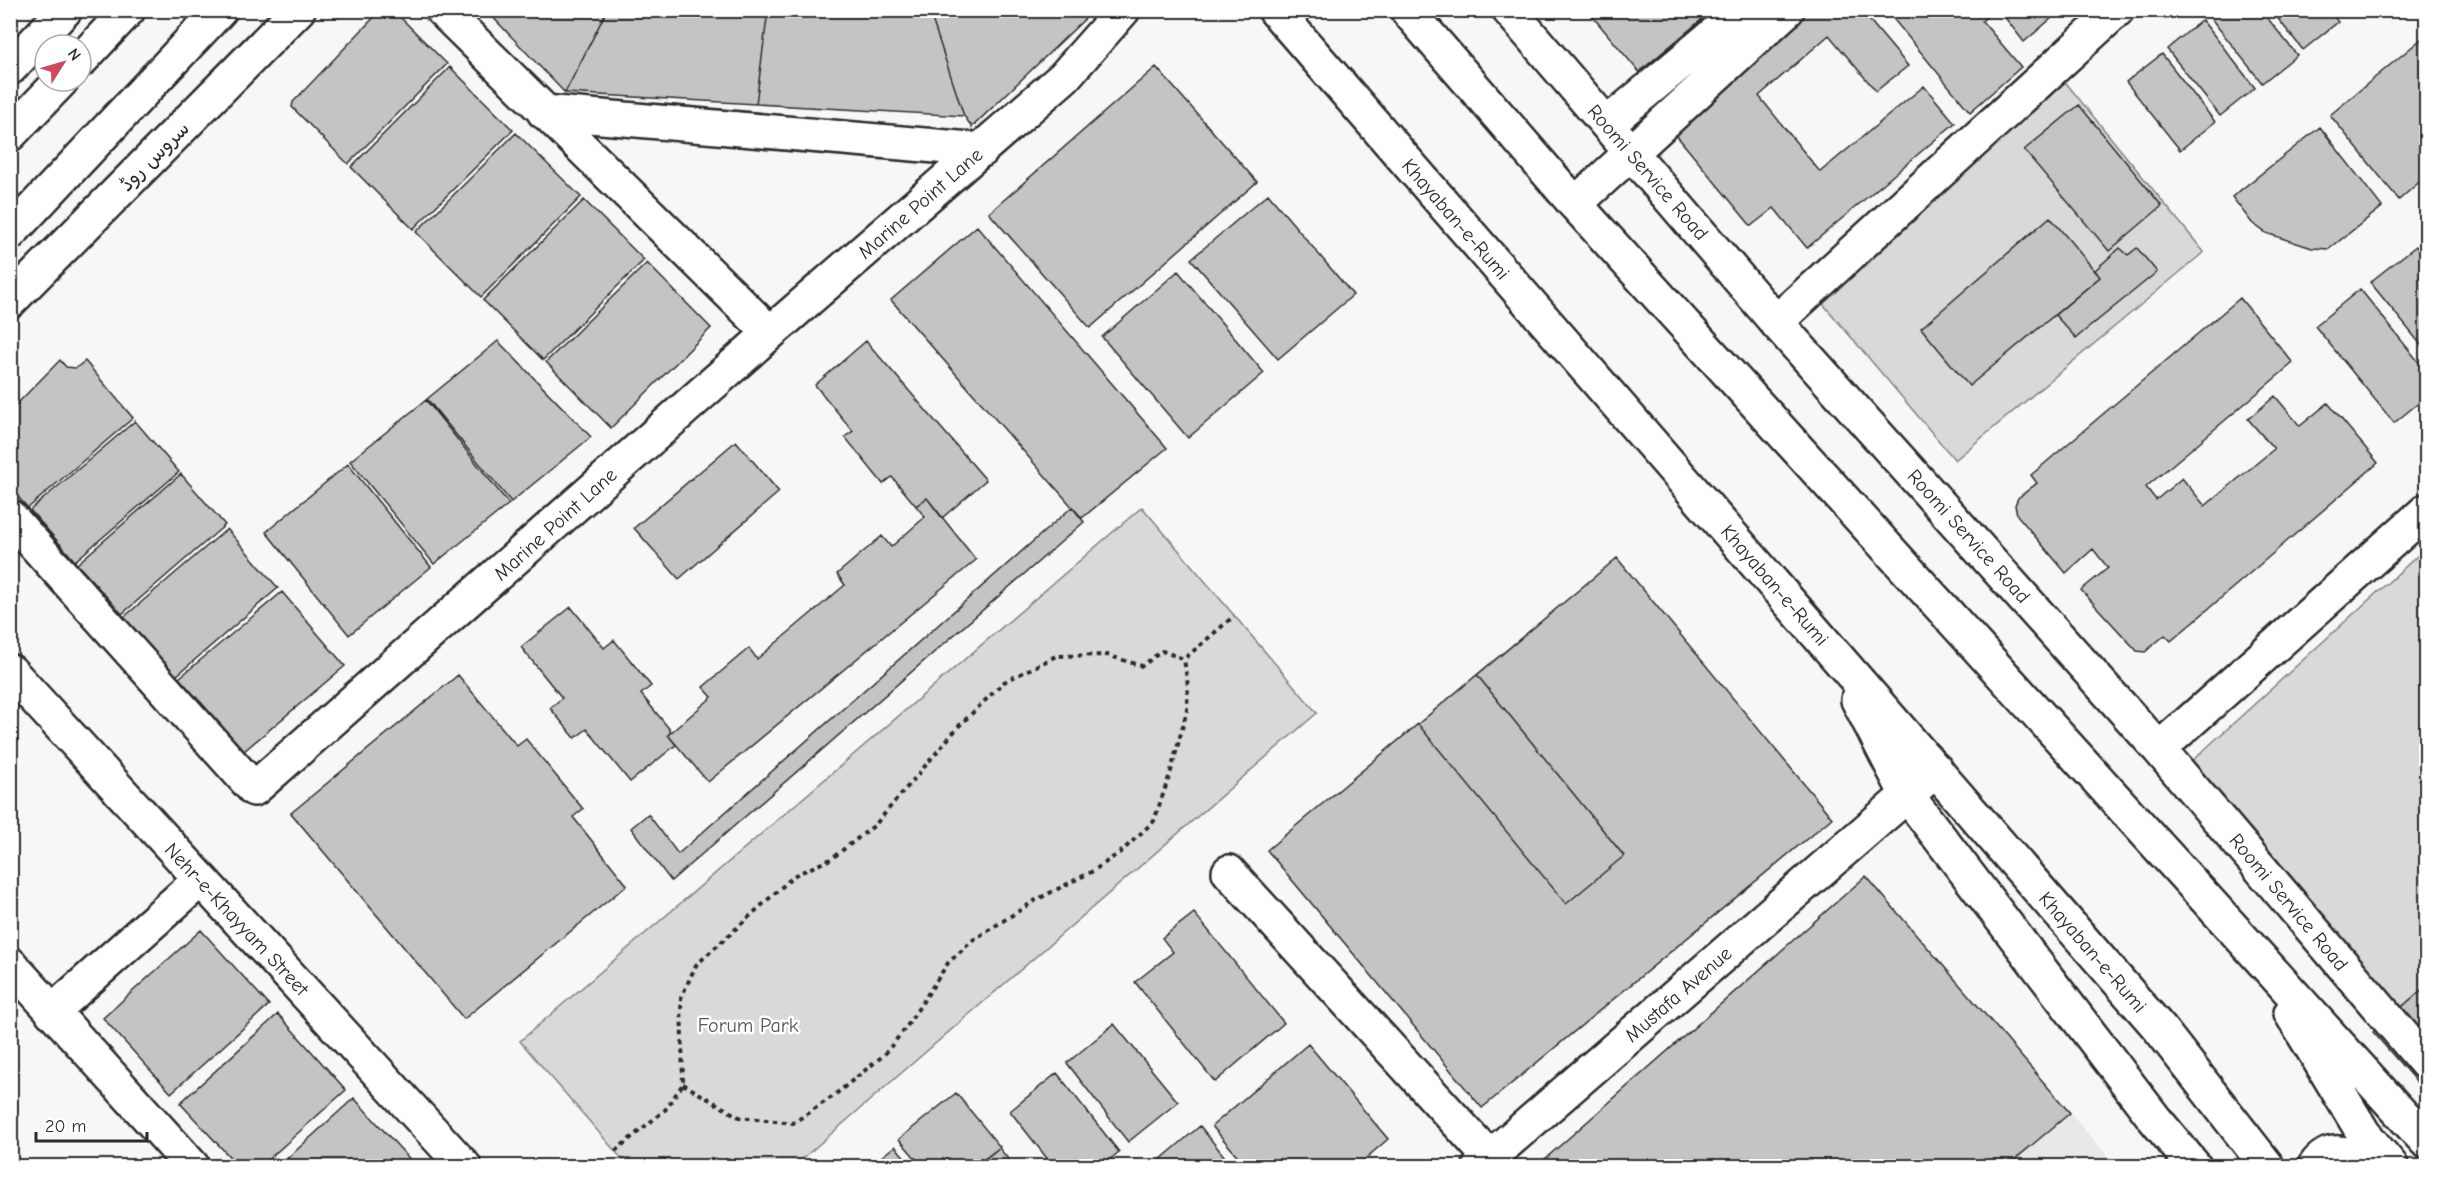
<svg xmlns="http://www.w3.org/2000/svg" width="2437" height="1177" font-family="'Comic Neue','Playpen Sans Arabic',sans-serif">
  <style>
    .built { fill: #e8e8e8 }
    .green { fill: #d9d9d9; stroke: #828282; stroke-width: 1.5 }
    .building { fill: #c4c4c4; stroke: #2b2b2b; stroke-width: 1.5 }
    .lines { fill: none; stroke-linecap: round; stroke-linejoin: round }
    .minor-casing { stroke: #2b2b2b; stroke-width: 38 }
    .major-casing { stroke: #2b2b2b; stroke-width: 38 }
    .path { stroke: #2b2b2b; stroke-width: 4; stroke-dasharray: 4.5 4.5; stroke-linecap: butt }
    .minor { stroke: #fff; stroke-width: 33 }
    .major { stroke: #fff; stroke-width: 33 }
    .labels { text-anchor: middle; stroke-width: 5; stroke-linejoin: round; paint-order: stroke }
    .street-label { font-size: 20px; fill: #2b2b2b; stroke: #fff }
    .park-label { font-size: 20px; fill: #565656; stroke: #fff }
  </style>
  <rect width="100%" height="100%" fill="#f7f7f7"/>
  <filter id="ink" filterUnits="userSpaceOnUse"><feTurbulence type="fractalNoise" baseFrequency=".0167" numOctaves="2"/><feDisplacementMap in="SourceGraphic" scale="12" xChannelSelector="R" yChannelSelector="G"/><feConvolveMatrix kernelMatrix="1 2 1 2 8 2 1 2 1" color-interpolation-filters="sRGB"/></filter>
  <g filter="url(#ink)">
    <path class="built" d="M 2070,1113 L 2116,1166 L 2007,1166 Z"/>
    <path class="green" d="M 2057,72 L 2204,252 L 1955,460 L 1807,285 Z
      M 1142,507 L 1317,713 L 794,1166 L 628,1166 L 520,1041 Z
      M 2426,548 L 2426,986 L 2396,1012 L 2182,770 Z"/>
    <path class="building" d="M 381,10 L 393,10 L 447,64 L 348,164 L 292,107 L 293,102 Z
      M 486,10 L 607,10 L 565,93 Z
      M 607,10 L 768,10 L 756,104 L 565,93 Z
      M 768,10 L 929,10 L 964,116 L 756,104 Z
      M 929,10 L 1094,10 L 972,127 L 964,116 Z
      M 1587,10 L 1704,10 L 1707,15 L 1639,72 Z
      M 1804,10 L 1861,10 L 1908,66 L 1876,91 L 1829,35 L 1759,96 L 1820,172 L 1924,86 L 1955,123 L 1807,248 L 1774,208 L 1751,226 L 1667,124 Z
      M 1886,10 L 1994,10 L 1982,21 L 2021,67 L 1970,112 Z
      M 1999,10 L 2061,10 L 2024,42 Z
      M 2215,10 L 2261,10 L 2297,55 L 2262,83 L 2209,16 Z
      M 2271,10 L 2329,10 L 2338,22 L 2303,50 Z
      M 2202,20 L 2255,88 L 2220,116 L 2167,49 Z
      M 2426,35 L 2426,176 L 2399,200 L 2330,115 Z
      M 2162,54 L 2215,122 L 2180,150 L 2126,82 Z
      M 450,67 L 513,130 L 413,229 L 351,167 Z
      M 1156,67 L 1257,182 L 1090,328 L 989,213 Z
      M 2079,105 L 2162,206 L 2109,251 L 2024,150 Z
      M 2320,127 L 2382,207 L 2329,249 L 2312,248 L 2266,233 L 2252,223 L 2232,197 Z
      M 516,133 L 581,197 L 481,297 L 416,232 Z
      M 1268,194 L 1353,295 L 1278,359 L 1191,259 Z
      M 584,200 L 644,260 L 543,360 L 483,300 Z
      M 2050,217 L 2100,277 L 1969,386 L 1921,328 Z
      M 977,226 L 1167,448 L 1082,518 L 891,300 Z
      M 2416,246 L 2426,260 L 2426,351 L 2370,282 Z
      M 2120,248 L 2128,255 L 2137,248 L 2157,272 L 2076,338 L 2055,315 L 2100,277 L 2095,270 Z
      M 647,263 L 711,328 L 611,428 L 546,362 Z
      M 1178,271 L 1264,373 L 1188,438 L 1102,337 Z
      M 2360,289 L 2426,371 L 2426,397 L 2394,423 L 2315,326 Z
      M 2240,298 L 2293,363 L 2146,487 L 2156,500 L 2182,478 L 2205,506 L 2274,449 L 2248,419 L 2275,396 L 2300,426 L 2328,403 L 2378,463 L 2171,641 L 2165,635 L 2145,652 L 2137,651 L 2081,590 L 2108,568 L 2093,549 L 2066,573 L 2017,515 L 2015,505 L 2018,498 L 2037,483 L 2031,475 Z
      M 498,341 L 591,437 L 511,502 L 427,399 Z
      M 866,341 L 986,480 L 942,518 L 927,498 L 916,506 L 892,477 L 883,484 L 845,437 L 853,431 L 815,385 Z
      M 60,360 L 66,367 L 76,368 L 85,361 L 133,418 L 28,508 L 10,488 L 10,411 Z
      M 426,400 L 509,504 L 434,564 L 350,461 Z
      M 135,421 L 179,472 L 75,561 L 30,510 Z
      M 736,441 L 779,492 L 679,579 L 634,528 Z
      M 348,464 L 431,567 L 349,635 L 266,532 Z
      M 181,474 L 225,525 L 122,614 L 77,564 Z
      M 927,498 L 976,560 L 708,782 L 668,735 L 712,697 L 703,687 L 749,648 L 757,659 L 845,585 L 837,574 L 882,536 L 891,547 L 925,517 L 916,506 Z
      M 1072,507 L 1084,522 L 671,881 L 631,828 L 648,814 L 678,854 Z
      M 227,529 L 278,588 L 176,676 L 124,617 Z
      M 1617,558 L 1832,818 L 1482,1108 L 1267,850 Z
      M 1617,558 L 1832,818 L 1482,1108 L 1267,850 L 1418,724 L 1566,904 L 1624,856 L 1477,675 Z
      M 282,592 L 345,666 L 244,751 L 179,678 Z
      M 571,607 L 604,648 L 614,640 L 651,686 L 641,694 L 671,731 L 668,735 L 676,745 L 630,782 L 587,729 L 575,738 L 550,708 L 562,698 L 521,647 Z
      M 458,675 L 517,746 L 526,739 L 583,809 L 573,817 L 627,885 L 464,1019 L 291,813 Z
      M 1866,876 L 2070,1113 L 2007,1166 L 1537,1166 Z
      M 1194,913 L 1284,1023 L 1215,1082 L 1135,982 L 1173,952 L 1162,938 Z
      M 201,930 L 269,1005 L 171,1093 L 103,1018 Z
      M 2426,986 L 2426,1093 L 2373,1032 Z
      M 278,1014 L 346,1090 L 261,1166 L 238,1166 L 180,1103 Z
      M 1114,1024 L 1178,1102 L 1128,1142 L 1067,1063 Z
      M 1308,1044 L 1388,1139 L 1357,1166 L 1246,1166 L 1212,1126 Z
      M 1057,1073 L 1119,1152 L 1102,1166 L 1053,1166 L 1010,1111 Z
      M 956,1093 L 1000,1147 L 975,1166 L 922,1166 L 899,1139 Z
      M 354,1098 L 416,1166 L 279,1166 Z
      M 1200,1126 L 1232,1166 L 1155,1166 L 1154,1165 Z
      M 895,1146 L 912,1166 L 870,1166 Z
      M 999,1148 L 1014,1166 L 976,1166 Z"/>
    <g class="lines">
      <defs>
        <path id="minor" d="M 442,10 L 770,333
          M 1509,10 L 1776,322 L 2159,749 L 2426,1063
          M 544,112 L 982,150
          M 1607,124 L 1743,10
          M 1575,204 L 1787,10
          M 10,301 L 298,10
          M 1776,322 L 2117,10
          M 10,517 L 254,789 L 770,333 L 1064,77 L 1123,10
          M 10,671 L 464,1166
          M 2159,749 L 2426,511
          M 1229,872 L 1490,1158
          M 10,964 L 192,1166
          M 52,1012 L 200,880
          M 1480,1166 L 1936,770"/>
        <path id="major" d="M 1275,10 L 2160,1029 L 2267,1166
          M 1407,10 L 1575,204 L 2426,1141
          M 81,60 L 128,10
          M 10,68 L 65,10
          M 10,134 L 61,81
          M 10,233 L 220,10
          M 1858,700 L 1907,795 L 2154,1118 L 2194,1166
          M 2291,1013 L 2364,1134 L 2391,1166
          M 2315,1166 C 2328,1147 2349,1150 2364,1166"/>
      </defs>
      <use href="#minor" class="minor-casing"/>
      <use href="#major" class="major-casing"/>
      <path class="path" d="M 683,1084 L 739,1117 L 793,1123 L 832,1097 L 884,1055 L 907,1026 L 948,963 L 973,940 L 1036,900 L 1093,871 L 1122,851 L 1154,821 L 1171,771 L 1187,710 L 1188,686 L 1184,659
        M 615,1151 L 665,1110 L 683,1084 L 681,998 L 696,965 L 795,875 L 831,859 L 875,825 L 959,726 L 1004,682 L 1056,656 L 1107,655 L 1142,666 L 1162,651 L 1184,659 L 1234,616"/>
      <use href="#minor" class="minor"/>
      <use href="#major" class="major"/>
    </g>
  </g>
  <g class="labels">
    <g class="street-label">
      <text transform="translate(154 156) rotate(-45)" y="7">سروس روڈ</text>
      <text transform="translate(1648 172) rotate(49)" y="7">Roomi Service Road</text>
      <text transform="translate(920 203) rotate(-41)" y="7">Marine Point Lane</text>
      <text transform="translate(1456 219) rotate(49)" y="7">Khayaban-e-Rumi</text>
      <text transform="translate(555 524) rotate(-42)" y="7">Marine Point Lane</text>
      <text transform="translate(1969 536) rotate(48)" y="7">Roomi Service Road</text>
      <text transform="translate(1775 585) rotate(49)" y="7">Khayaban-e-Rumi</text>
      <text transform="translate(2289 902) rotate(50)" y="7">Roomi Service Road</text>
      <text transform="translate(237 919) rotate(47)" y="7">Nehr-e-Khayyam Street</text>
      <text transform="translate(2093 952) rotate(49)" y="7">Khayaban-e-Rumi</text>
      <text transform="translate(1678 994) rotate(-41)" y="7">Mustafa Avenue</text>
    </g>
    <g class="park-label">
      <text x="748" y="1032">Forum Park</text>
    </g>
  </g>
  <rect width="2437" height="1177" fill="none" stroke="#fff" stroke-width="36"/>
  <rect x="18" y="18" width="2401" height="1141" fill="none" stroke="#2b2b2b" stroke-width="2" filter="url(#ink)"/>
  <g transform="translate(63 63) rotate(53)"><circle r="28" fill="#ffffff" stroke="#aaaaaa" stroke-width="1.5"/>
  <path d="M0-4.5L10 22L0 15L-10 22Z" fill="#d1495b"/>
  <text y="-9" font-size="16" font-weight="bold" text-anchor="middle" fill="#2b2b2b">N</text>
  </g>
  <path d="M36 1132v9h111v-9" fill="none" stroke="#2b2b2b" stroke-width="3"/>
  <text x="45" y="1132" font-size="18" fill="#2b2b2b" stroke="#ffffff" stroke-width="4.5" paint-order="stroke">20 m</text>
</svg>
